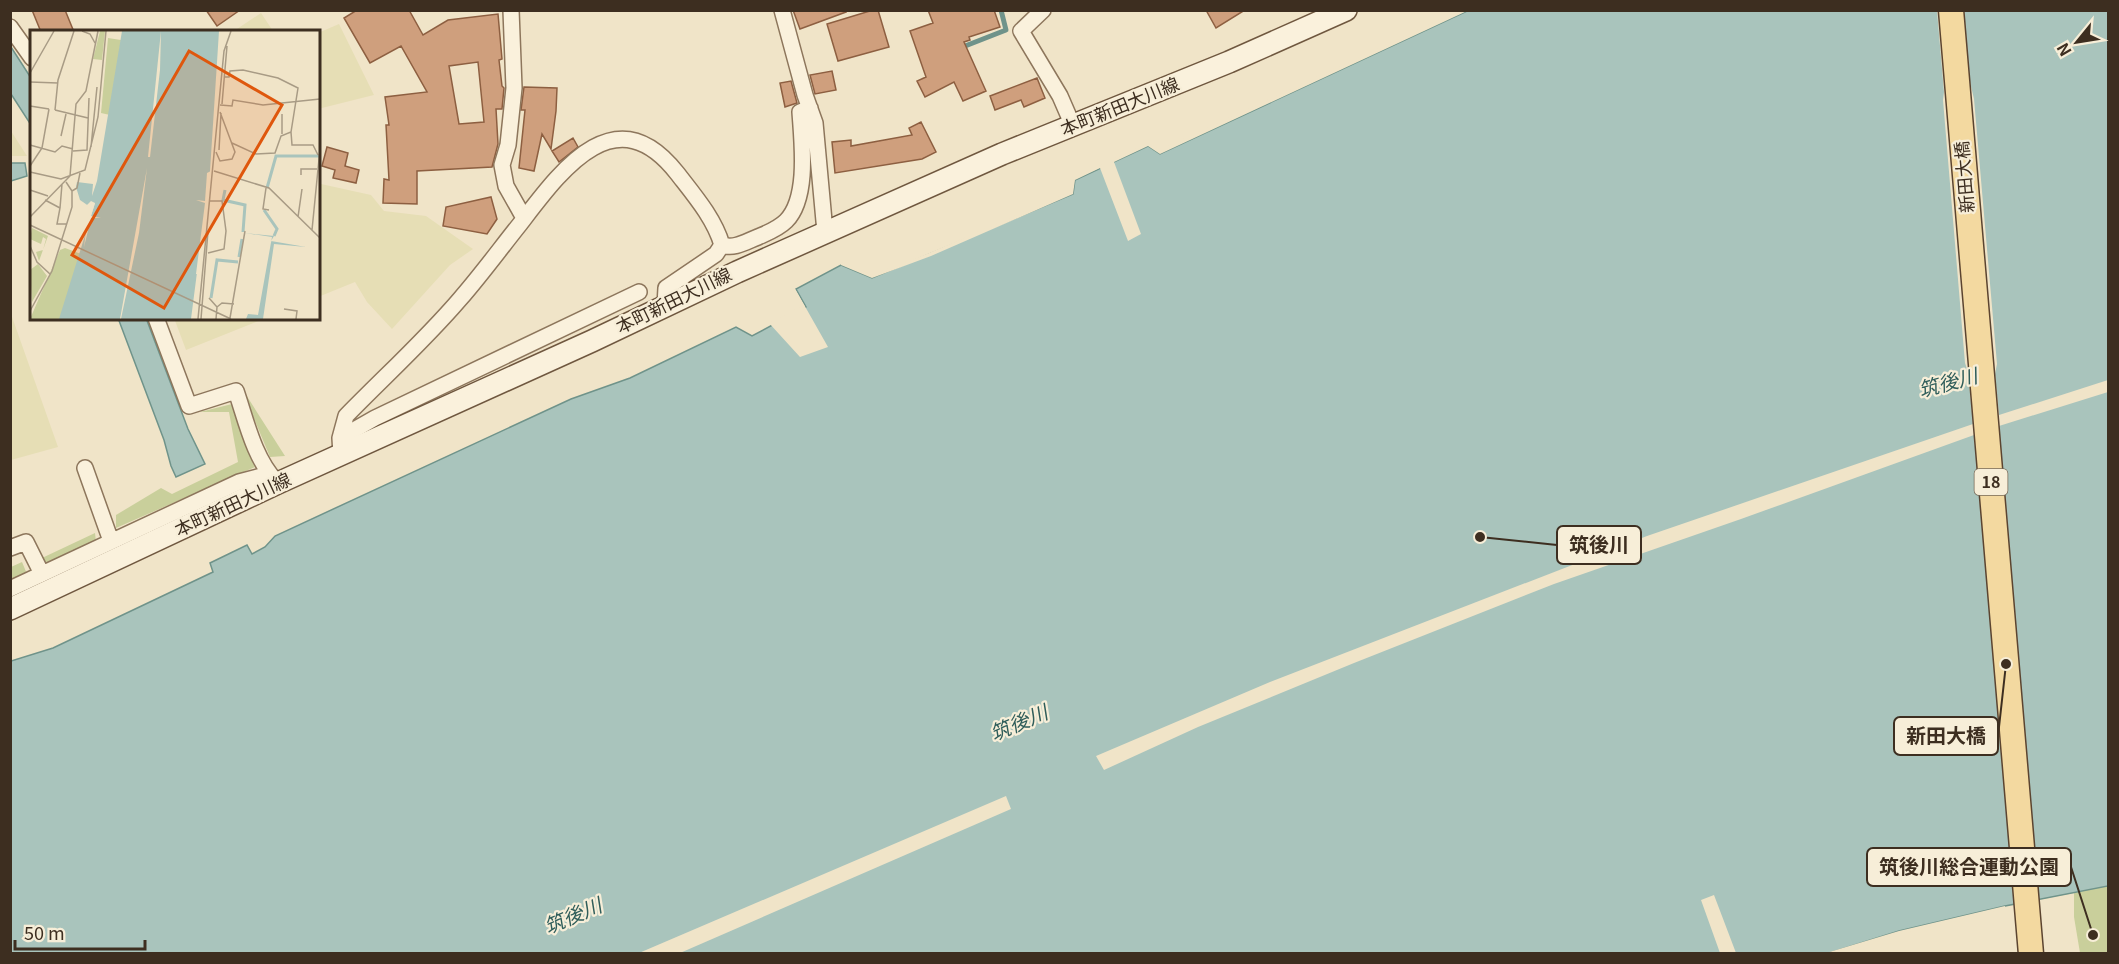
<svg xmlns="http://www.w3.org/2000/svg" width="2119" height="964" font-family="Georgia,'Noto Sans JP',serif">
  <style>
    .farmland { fill: #e6deb5 }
    .green { fill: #c9cf9b }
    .water { fill: #a9c4bc; stroke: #6f938a; stroke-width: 1.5 }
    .pier { fill: #f0e4c8 }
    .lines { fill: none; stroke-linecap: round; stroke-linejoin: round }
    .stream { stroke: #6f938a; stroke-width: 5 }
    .building { fill: #cf9f7d; stroke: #8d5f41; stroke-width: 1.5; fill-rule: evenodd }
    .minor-casing { stroke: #8d765c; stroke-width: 18 }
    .secondary-casing { stroke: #6f573f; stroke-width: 24 }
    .primary-casing { stroke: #5b4430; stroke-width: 27 }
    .minor { stroke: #faf1dc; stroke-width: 15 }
    .secondary { stroke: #faf1dc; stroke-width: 21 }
    .primary { stroke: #f3d9a0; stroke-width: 24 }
    .labels { text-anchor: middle; stroke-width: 4.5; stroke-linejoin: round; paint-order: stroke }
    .shield { fill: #f7eed8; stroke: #756857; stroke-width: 1.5 }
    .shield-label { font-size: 16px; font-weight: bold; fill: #3d2e20 }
    .street-label { font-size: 18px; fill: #3d2e20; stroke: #f7eed8 }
    .water-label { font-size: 20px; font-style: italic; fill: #2f5d5a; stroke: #f7eed8 }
    .inset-river { fill: none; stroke: #a9c4bc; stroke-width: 3 }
    .inset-road { fill: none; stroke: #a89b85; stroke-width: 1.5 }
    .view { fill: #df570d; fill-opacity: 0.15; stroke: #df570d; stroke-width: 3 }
    .inset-edge { fill: none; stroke: #3d2e20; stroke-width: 3 }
    .leader { fill: none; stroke: #3d2e20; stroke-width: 2 }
    .callout-dot { fill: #3d2e20; stroke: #f7eed8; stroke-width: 2 }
    .callout { fill: #f7eed8; stroke: #3d2e20; stroke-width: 2 }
    .callout-label { font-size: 20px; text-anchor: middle; font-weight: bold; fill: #3d2e20 }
  </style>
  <rect width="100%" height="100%" fill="#f0e4c8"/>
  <path class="farmland" d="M 261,13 L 273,31 L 234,31 Z
    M 339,24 L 374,95 L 318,109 L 318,33 Z
    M 11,131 L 27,156 L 11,156 Z
    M 318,170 L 321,184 L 371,195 L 384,211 L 426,216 L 473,249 L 450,265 L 392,329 L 367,302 L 355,282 L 318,297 Z
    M 11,314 L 58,447 L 11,460 L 10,460 Z
    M 174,318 L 266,318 L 186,350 Z"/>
  <path class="green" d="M 241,387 L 285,456 L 270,457 Z
    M 232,404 L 255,467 L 116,528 L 116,515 L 161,488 L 172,494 L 238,462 L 229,412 L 200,412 Z
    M 95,533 L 96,542 L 49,565 L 42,558 Z
    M 22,562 L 27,574 L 11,582 L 11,567 Z
    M 2108,864 L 2108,953 L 2080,953 L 2074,917 L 2074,893 L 2005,906 L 1899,931 L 1826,953 L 1767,954 Z"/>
  <path class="water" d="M 1467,11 L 2108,11 L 2108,886 L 2005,906 L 1899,931 L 1826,954 L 11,954 L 11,661 L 53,648 L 213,572 L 210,563 L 247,545 L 252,554 L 265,547 L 275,536 L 571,399 L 630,378 L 736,327 L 752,336 L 806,307 L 796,289 L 841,265 L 872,278 L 1073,194 L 1075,180 L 1148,146 L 1160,154 Z
    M 11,47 L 31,78 L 31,125 L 11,94 Z
    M 25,163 L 27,176 L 11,181 L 11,163 Z
    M 118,318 L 146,318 L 188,429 L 205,464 L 176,477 L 171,466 L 164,440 Z"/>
  <path class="pier" d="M 1460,10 L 1467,11 L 1160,154 L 1148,146 L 1114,162 L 1141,234 L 1128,241 L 1100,168 L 1075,180 L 1073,194 L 931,256 L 872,278 L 841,265 L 840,262 L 872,275 L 929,253 L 1070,192 L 1073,177 L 1113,159 L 1148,143 L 1160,150 Z
    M 1937,11 L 1964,11 L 1970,82 L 1974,99 L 1997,364 L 1995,374 L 1999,415 L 2108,380 L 2108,392 L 1999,426 L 2038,903 L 2016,907 L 1974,435 L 1741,519 L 1554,584 L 1354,663 L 1198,727 L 1104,770 L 1096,756 L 1270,682 L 1647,536 L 1973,424 L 1968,372 L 1965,363 L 1943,100 L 1944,92 Z
    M 794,287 L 828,347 L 800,357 L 769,323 L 802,306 L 793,290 Z
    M 1006,796 L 1011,809 L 680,953 L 639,953 Z
    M 1714,895 L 1736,953 L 1720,953 L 1701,900 Z
    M 2005,906 L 2005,909 L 1899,934 L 1837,954 L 1826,953 L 1899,931 Z"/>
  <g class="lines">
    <path class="stream" d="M 960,48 L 1006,30 L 1001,10"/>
  </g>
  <path class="building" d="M 32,10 L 65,10 L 74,32 L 41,32 Z
    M 206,10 L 240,10 L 217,26 Z
    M 357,10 L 409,10 L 423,35 L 448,20 L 498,14 L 502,59 L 499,60 L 502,86 L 504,88 L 502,109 L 496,109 L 498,144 L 492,167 L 417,171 L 417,204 L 383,203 L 384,179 L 389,180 L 386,125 L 389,125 L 385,97 L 427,92 L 401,46 L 370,63 L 344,18 ZM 478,62 L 484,122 L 459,124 L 449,66 Z
    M 793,10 L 845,10 L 846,12 L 800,29 Z
    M 873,10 L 878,10 L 889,47 L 838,61 L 827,24 Z
    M 928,10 L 994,10 L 1000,27 L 969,37 L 970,40 L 964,42 L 986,91 L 963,101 L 954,82 L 925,97 L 917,81 L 926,77 L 910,31 L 933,23 Z
    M 1206,10 L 1245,10 L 1216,28 Z
    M 832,71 L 836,90 L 815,94 L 810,75 Z
    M 1037,78 L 1045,98 L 1024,107 L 1021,100 L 995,110 L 990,96 Z
    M 791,81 L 797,103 L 785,107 L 780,83 Z
    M 524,87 L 557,88 L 556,111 L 551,149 L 542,134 L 534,171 L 519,168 L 525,110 L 521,110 Z
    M 921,122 L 936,152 L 922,159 L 835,173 L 832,142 L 851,140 L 851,146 L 912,135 L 909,128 Z
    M 573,138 L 578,147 L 559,162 L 552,151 Z
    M 327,147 L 348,153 L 345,166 L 359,170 L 356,183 L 333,178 L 335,170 L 322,166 Z
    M 491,197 L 497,219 L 487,234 L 443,226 L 446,207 Z"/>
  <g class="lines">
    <defs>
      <path id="minor" d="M 511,10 L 514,88 L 508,145 L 502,165 L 506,186 L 524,218
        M 782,10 L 805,95 L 815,123 L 825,232
        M 1043,10 L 1021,31 L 1060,96 L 1073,126
        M 10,27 L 32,58
        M 722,245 C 735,249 745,242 758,237 C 767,233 778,229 786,221 C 809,198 802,142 800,112 L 810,108
        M 156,318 L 189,406 L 236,391 C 246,420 254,458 276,481
        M 340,438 L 375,418 L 639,292
        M 341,455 L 340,438 L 346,416 C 384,377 425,340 460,299 C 481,275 500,249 520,224 C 560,172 615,94 677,173 C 694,195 714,218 722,245 L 716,254 L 666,288 L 665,305
        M 85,468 L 111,541
        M 10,548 L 26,542 L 42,574
        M 10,589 L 239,482 L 269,474"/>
      <path id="secondary" d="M 10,609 L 278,483 L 592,341 L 737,272 L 1002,154 L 1229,62 L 1346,10"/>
      <path id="primary" d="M 1951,10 L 2031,954"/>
    </defs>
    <use href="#minor" class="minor-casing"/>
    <use href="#secondary" class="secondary-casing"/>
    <use href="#primary" class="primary-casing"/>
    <use href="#minor" class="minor"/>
    <use href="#secondary" class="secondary"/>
    <use href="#primary" class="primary"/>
  </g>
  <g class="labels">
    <rect class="shield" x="1974.5" y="469" width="33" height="26" rx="4.5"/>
    <g class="shield-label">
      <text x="1991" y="488">18</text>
    </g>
    <g class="street-label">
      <text transform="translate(1120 107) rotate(-22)" y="6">本町新田大川線</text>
      <text transform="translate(1965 177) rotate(-95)" y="6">新田大橋</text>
      <text transform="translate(674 301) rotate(-26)" y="6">本町新田大川線</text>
      <text transform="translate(233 505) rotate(-25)" y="6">本町新田大川線</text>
    </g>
    <g class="water-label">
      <text transform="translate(1948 383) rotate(-15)" y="7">筑後川</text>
      <text transform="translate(1019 723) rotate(-23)" y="7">筑後川</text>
      <text transform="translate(573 916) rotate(-23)" y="7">筑後川</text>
    </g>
  </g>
  <g transform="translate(30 30)">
    <rect width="290" height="290" fill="#f0e4c8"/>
    <path d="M 70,1 L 75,1 L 72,30 L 63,29 ZM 78,8 L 91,10 L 80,85 L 71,83 ZM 63,189 L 35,289 L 0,289 L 30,220 L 35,218 L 51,224 ZM 2,198 L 18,206 L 9,231 L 6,222 L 13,220 L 16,209 L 13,207 L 11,214 L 0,209 ZM 8,234 L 17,246 L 2,272 L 0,240 Z" fill="#c9cf9b"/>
    <path d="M 92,1 L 189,1 L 180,141 L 161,289 L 29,289 L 65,173 L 57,175 L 50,170 L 46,157 L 47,152 L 63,154 L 62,166 L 67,151 ZM 215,203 L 244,206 L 241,211 L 276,217 L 244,214 L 233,289 L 216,289 L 218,284 L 228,285 L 242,207 Z" fill="#a9c4bc"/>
    <path d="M 131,1 L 130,40 L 120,127 L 118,127 ZM 117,138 L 109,203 L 91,289 L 90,289 ZM 181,141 L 172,213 L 170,244 L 166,244 L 175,173 L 166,170 L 175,171 L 177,143 ZM 50,170 L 57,175 L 61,171 L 65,173 L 61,186 L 71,188 L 61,188 L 54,217 L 59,177 Z" fill="#f0e4c8"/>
    <path class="inset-river" d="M 237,158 L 246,126 L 289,126M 195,160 L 193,170 L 215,175 L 213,202M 234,180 L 247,199 L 244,206M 209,227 L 212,209M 181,268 L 187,230 L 208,232"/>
    <path class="inset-road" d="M 52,1 L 60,4 L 65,13M 0,43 L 24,1M 195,47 L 199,47 L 200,41 L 213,40 L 248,48 L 268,58 L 261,102 L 251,106 L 245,123 L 226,124 L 202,113M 0,52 L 28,53M 192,74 L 197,16M 190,75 L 202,76 L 203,70 L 233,75 L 290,69M 0,76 L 19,79M 25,80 L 28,50 L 44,1M 25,80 L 58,88M 252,84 L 252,104M 261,102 L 262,115 L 283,115 L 288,125M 31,106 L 36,84M 0,115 L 25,122 L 32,116 L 43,119M 61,117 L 67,57M 189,120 L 191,83M 43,121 L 57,120 L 59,68M 186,122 L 190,131 L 202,129 L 205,122 L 190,82M 0,136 L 12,118 L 19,79M 184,141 L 239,158 L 290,208M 0,142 L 31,149 L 55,140 L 68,87 L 76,1M 271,145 L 271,139 L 287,139M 236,158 L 233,179 L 239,180M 0,160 L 18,166M 42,161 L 47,158 L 50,143M 15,170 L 30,178 L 27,194 L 37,194M 30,178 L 32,154M 0,187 L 40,146 L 46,74 L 56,61 L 68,1M 268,187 L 272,159M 0,195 L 201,289M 282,200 L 290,119M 0,216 L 7,232 L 20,244M 178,223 L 194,219 L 196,201 L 192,171 L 180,171M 179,268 L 187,277 L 186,289M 187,277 L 192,273 L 204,274M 254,279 L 267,281 L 266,289M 0,281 L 22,241 L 42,177 L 42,161 L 36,152M 200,288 L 215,201M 168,289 L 194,21 L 201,1M 171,289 L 178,201"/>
    <path class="view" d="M 159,21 L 252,75 L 134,278 L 42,225 Z"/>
    <rect width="290" height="290" class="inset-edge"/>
  </g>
  <path class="leader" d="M1480 537L1557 545M2006 664L1998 736M2093 935L2071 867"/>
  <g class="callout-dot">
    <circle cx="1480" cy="537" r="6"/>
    <circle cx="2006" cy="664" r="6"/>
    <circle cx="2093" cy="935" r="6"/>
  </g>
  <g class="callout">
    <rect x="1557" y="526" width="84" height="38" rx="6"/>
    <rect x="1894" y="717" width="104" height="38" rx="6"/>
    <rect x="1867" y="848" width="204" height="38" rx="6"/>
  </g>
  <g class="callout-label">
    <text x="1599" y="552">筑後川</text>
    <text x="1946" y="743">新田大橋</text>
    <text x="1969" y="874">筑後川総合運動公園</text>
  </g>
  <rect width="2119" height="964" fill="none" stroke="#3d2e20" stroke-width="24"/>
  <g transform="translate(2077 42) rotate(240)" stroke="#f7eed8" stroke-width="4.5" paint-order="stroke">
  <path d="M0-4.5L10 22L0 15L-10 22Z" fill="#3d2e20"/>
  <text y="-9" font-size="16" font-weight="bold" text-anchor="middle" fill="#3d2e20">N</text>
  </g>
  <path d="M15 940v9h130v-9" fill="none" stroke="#3d2e20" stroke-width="3"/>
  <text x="24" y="940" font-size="18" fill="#3d2e20" stroke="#f7eed8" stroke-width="4.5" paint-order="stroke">50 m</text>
</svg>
